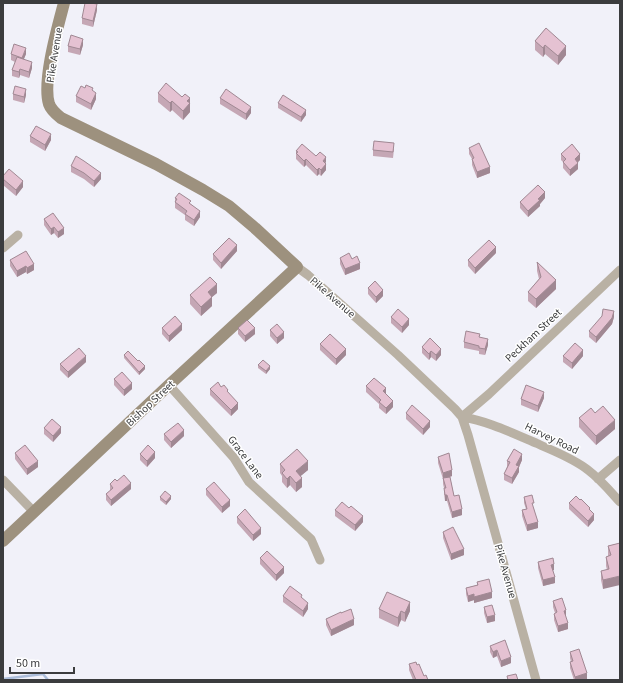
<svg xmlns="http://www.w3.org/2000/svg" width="623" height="683" font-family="'Source Sans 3',sans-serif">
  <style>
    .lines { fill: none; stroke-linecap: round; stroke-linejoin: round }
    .stream { stroke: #acbdda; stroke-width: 2.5 }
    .street { stroke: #b9b1a4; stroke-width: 9 }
    .secondary { stroke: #9d917e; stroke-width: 12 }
    .wall { fill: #c5a7b5 }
    .shaded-wall { fill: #a08893 }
    .building { fill: #e5c2d2; stroke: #a08893 }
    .labels { text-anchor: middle; stroke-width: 3; stroke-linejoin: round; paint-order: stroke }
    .street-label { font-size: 11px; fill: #3b3c3e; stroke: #fff }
  </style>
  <rect width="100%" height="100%" fill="#f1f1f9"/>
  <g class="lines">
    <path class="stream" d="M 3,679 L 43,674 L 48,680"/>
    <path class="street" d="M 3,248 L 18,235
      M 297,267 L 308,275 L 398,355 L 455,409 L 462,417 L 468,435 L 536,680
      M 169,385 L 234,458 L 249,482 L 311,539 L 320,560
      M 462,417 L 489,394 L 620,270
      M 462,417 C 488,421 512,433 536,443 C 553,451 573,458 588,470 C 600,479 610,491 620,502
      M 598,479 L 620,460
      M 3,480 L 34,512"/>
    <path class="secondary" d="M 3,541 L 169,385 L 297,267 L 255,228 L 229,206 L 203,190 L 156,164 L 61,118 C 56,114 51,110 49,104 C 42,81 58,26 64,3"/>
  </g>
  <path class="wall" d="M 97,10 L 93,27 L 82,24 L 82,18 Z
    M 546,28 L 566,55 L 558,65 L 545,54 L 543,57 L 535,50 L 535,41 Z
    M 83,45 L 80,55 L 68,52 L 68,46 Z
    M 11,54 L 26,54 L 23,60 L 32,68 L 29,78 L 20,75 L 19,78 L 12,76 L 12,70 L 15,62 L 11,60 Z
    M 158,93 L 190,98 L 190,112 L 183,120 L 172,110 L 170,112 L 158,102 Z
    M 13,94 L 26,95 L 24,103 L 13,100 Z
    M 76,96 L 96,99 L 91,110 L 76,102 Z
    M 220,98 L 251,113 L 246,120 L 220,104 Z
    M 278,103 L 306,115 L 301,122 L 278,108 Z
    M 30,136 L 51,140 L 45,151 L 30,142 Z
    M 469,148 L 490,173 L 477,178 L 472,165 L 472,159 L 469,154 Z
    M 394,149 L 393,158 L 373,156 L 373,150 Z
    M 296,151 L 316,156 L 326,163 L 326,170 L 321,176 L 319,174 L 317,176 L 306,165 L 304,167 L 296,159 Z
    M 561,154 L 580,160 L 578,162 L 578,169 L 570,176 L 563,168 L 563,162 L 561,160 Z
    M 71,166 L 101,179 L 94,187 L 84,179 L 71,172 Z
    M 3,176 L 23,187 L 16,196 L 3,185 Z
    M 175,198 L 191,204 L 200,217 L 194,226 L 185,220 L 185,215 L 175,208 Z
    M 545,198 L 540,204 L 540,206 L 528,217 L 520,208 L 520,202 Z
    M 44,219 L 64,234 L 58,238 L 54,233 L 51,235 L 44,225 Z
    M 237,251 L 221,269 L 213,260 L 213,254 Z
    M 496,253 L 475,274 L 468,266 L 468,260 Z
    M 340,258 L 352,259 L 360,269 L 345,275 L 340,264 Z
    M 10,260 L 34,264 L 34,270 L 27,274 L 26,272 L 17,277 L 10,266 Z
    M 537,262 L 556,289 L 536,308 L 528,301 L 528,292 L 539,279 L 537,271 Z
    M 368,288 L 383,296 L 376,303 L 368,294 Z
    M 217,293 L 212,297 L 212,306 L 201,316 L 190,304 L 190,295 Z
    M 391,317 L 409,325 L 402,333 L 391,323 Z
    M 614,317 L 612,324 L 596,343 L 589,337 L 589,331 Z
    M 162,328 L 182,330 L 169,342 L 162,334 Z
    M 238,328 L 255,334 L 245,342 L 238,334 Z
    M 270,330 L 284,338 L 277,344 L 270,336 Z
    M 480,337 L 488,345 L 485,355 L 479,354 L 479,351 L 464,348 L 464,342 Z
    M 320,344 L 346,355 L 336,365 L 320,350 Z
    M 422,347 L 441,355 L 436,361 L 431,357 L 429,360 L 422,353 Z
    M 124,355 L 145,369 L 139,375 L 124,358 Z
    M 563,356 L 583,356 L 572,369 L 563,362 Z
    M 86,362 L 68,378 L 60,370 L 60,364 Z
    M 258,365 L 270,369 L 266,374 L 258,368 Z
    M 114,379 L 132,389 L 124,396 L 114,385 Z
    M 366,386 L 386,394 L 393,407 L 386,414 L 379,408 L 379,404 L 366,392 Z
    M 221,387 L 228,392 L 238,409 L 231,416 L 210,395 L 210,389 Z
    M 544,398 L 538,412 L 521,405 L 521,399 Z
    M 406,413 L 430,427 L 423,435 L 406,419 Z
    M 595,413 L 615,429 L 596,445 L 579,427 L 579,418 Z
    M 44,428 L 61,433 L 53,442 L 44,434 Z
    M 164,434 L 184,436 L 171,448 L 164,440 Z
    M 15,453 L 38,467 L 27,475 L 15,459 Z
    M 140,454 L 155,458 L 147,467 L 140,460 Z
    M 438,457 L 452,476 L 450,477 L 454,496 L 462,515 L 452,518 L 447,501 L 445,501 L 444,494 L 444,488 L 443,484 L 443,479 L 438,463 Z
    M 522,460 L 519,467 L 519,472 L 512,484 L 504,480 L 504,474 L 507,467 L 507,461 Z
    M 280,464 L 308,470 L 300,476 L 302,487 L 296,492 L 290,485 L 287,488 L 282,482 L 282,476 L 280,473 Z
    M 110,484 L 131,489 L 111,506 L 106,500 L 106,494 L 110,491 Z
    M 206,489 L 230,506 L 222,513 L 206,495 Z
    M 160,497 L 171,499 L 166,505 L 160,500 Z
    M 524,497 L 534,509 L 538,528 L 527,531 L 522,516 L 522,510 L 526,509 L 524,503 Z
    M 569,503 L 590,511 L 594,520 L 588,527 L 569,509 Z
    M 335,510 L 363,522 L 355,531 L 335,516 Z
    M 237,517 L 261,534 L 253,541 L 237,523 Z
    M 443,532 L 464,555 L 451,560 L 443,538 Z
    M 620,543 L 603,589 L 601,580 L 601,571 L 607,570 L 606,566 L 606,557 L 608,556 L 608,546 Z
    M 260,558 L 284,573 L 276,581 L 260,564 Z
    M 538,562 L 554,570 L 553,570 L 555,583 L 543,586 L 538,568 Z
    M 477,582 L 492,598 L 474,603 L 474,600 L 468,602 L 466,594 L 466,588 L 477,585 Z
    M 283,596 L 308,609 L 303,617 L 283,602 Z
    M 553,601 L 566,616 L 565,616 L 568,629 L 558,632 L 554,620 L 554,614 L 555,613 L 553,607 Z
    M 484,607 L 495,621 L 487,623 L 484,613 Z
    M 379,609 L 410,611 L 405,622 L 401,620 L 398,627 L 379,618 Z
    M 341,613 L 354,625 L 331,636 L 326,625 L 326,619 Z
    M 490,646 L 511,663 L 501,667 L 497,656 L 493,658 L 490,652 Z
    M 570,652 L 587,679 L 574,680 L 570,668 L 570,662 L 571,662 L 570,658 Z
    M 409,664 L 417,665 L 424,676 L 428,680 L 413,680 L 409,670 Z"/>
  <path class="shaded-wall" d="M 97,4 L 97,10 L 93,27 L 93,21 Z
    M 83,39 L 83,45 L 80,55 L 80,49 Z
    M 545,45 L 545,54 L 543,57 L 543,48 Z
    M 566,46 L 566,55 L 558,65 L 558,56 Z
    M 26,48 L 26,54 L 22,64 L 22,58 Z
    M 32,62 L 32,68 L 29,78 L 29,72 Z
    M 20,69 L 20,75 L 19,78 L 19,72 Z
    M 26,89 L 26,95 L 24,103 L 24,97 Z
    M 96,93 L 96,99 L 91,110 L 91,104 Z
    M 190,98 L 190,112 L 183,120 L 183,111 L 187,101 Z
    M 172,101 L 172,110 L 170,112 L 170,103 Z
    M 251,107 L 251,113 L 246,120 L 246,114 Z
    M 306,110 L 306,115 L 301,122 L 301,117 Z
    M 51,134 L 51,140 L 45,151 L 45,145 Z
    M 580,154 L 580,160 L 575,165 L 575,159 Z
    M 326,157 L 326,163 L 323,161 Z
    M 306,159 L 306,165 L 304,167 L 304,161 Z
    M 578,163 L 578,169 L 570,176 L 570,170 Z
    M 326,164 L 326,170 L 321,176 L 321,170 Z
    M 490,167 L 490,173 L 477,178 L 477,172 Z
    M 319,168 L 319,174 L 317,176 L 317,170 Z
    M 101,173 L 101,179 L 94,187 L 94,181 Z
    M 23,181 L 23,187 L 16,196 L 16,190 Z
    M 545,192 L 545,198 L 540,204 L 540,206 L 528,217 L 528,211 L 538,199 Z
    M 200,211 L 200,217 L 194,226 L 194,220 Z
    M 54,227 L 54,233 L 51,235 L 51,229 Z
    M 64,228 L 64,234 L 58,238 L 58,232 Z
    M 237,245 L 237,251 L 221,269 L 221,263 Z
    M 496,247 L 496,253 L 475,274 L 475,268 Z
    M 360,263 L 360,269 L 345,275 L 345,269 Z
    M 34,264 L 34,270 L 27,274 L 27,268 Z
    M 26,266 L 26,272 L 17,277 L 17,271 Z
    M 556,280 L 556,289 L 536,308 L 536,299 Z
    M 217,284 L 217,293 L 212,297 L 212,306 L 201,316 L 201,307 L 208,292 Z
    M 383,290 L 383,296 L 376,303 L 376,297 Z
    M 614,311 L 614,317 L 612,324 L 596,343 L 596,337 Z
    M 409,319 L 409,325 L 402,333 L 402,327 Z
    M 182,324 L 182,330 L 169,342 L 169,336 Z
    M 255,328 L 255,334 L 245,342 L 245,336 Z
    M 284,332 L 284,338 L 277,344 L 277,338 Z
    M 488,339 L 488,345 L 485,355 L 485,349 Z
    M 346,349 L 346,355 L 336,365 L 336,359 Z
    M 441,349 L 441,355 L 436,361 L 436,355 Z
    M 583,350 L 583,356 L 572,369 L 572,363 Z
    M 431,351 L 431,357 L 429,360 L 429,354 Z
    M 86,356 L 86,362 L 68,378 L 68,372 Z
    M 145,366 L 145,369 L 139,375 L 139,372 Z
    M 270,366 L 270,369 L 266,374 L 266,371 Z
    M 132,383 L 132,389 L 124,396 L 124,390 Z
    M 386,388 L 386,394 L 383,391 Z
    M 544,392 L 544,398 L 538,412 L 538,406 Z
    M 393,401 L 393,407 L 386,414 L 386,408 Z
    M 238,403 L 238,409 L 231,416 L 231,410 Z
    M 615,420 L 615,429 L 596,445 L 596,436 Z
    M 430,421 L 430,427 L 423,435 L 423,429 Z
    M 61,427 L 61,433 L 53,442 L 53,436 Z
    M 184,430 L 184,436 L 171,448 L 171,442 Z
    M 155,452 L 155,458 L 147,467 L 147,461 Z
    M 522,454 L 522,460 L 519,467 L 519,472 L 512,484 L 512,478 L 516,465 Z
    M 38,461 L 38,467 L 27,475 L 27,469 Z
    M 308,461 L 308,470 L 296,480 L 296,471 Z
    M 452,470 L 452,476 L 443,479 L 443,473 Z
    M 290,476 L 290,485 L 287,488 L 287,479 Z
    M 302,478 L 302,487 L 296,492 L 296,483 Z
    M 131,483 L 131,489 L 111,506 L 111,500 Z
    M 445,495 L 447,495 L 447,501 L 445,501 Z
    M 171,496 L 171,499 L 166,505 L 166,502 Z
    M 230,500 L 230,506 L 222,513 L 222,507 Z
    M 462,509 L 462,515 L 452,518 L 452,512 Z
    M 594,514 L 594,520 L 588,527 L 588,521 Z
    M 363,516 L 363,522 L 355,531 L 355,525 Z
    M 538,522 L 538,528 L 527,531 L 527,525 Z
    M 261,528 L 261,534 L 253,541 L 253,535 Z
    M 464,549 L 464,555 L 451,560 L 451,554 Z
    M 554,564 L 554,570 L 551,571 L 551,565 Z
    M 284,567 L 284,573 L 276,581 L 276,575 Z
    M 620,576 L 620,585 L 603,589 L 603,580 Z
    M 555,577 L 555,583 L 543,586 L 543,580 Z
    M 492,592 L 492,598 L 474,603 L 474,597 Z
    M 474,594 L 474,600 L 468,602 L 468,596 Z
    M 410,602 L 410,611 L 405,622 L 405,613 Z
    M 308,603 L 308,609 L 303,617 L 303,611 Z
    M 566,610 L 566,616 L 564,617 L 564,611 Z
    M 401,611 L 401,620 L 398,627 L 398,618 Z
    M 495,615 L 495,621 L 487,623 L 487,617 Z
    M 354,619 L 354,625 L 331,636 L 331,630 Z
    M 568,623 L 568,629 L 558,632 L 558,626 Z
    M 497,650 L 497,656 L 493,658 L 493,652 Z
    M 511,657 L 511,663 L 501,667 L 501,661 Z
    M 587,673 L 587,679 L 575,680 L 575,677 Z"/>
  <path class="building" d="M 85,3 L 91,3 L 97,4 L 93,21 L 82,18 Z
    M 546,28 L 566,46 L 558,56 L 545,45 L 543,48 L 535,41 Z
    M 71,35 L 83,39 L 80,49 L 68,46 Z
    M 14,44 L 26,48 L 22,58 L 11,54 Z
    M 17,57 L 32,62 L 29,72 L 20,69 L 19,72 L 12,70 Z
    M 166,83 L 182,97 L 185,94 L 190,98 L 187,101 L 190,103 L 183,111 L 172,101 L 170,103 L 158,93 Z
    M 86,85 L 93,88 L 92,90 L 96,93 L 91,104 L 76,96 L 81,86 L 85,88 Z
    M 15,86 L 26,89 L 24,97 L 13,94 Z
    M 226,89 L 251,107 L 246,114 L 220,98 Z
    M 283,95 L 306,110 L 301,117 L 278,103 Z
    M 36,126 L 51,134 L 45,145 L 30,136 Z
    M 374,141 L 394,143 L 393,152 L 373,150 Z
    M 479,143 L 490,167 L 477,172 L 472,159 L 474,158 L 469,148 Z
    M 302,144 L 316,156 L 320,152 L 326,157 L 323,161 L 326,164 L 321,170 L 319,168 L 317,170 L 306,159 L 304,161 L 296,153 L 298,152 L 296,151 Z
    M 572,144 L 580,154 L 575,159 L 578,163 L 570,170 L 563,162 L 566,159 L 561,154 Z
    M 76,156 L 84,161 L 101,173 L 94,181 L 84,173 L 71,166 Z
    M 9,169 L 23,181 L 16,190 L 3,179 L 3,176 Z
    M 538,185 L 545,192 L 538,199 L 540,200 L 528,211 L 520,202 Z
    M 179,193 L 191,201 L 189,203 L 200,211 L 194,220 L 185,214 L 187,211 L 175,202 L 177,199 L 175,198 Z
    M 53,213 L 64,228 L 58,232 L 54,227 L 51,229 L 44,219 Z
    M 229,238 L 237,245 L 221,263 L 213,254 Z
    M 489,240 L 496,247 L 475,268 L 468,260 Z
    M 26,251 L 34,264 L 27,268 L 26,266 L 17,271 L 10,260 Z
    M 349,253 L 352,259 L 357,256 L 360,263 L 345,269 L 340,258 Z
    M 537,262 L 556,280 L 536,299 L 528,292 L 541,277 Z
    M 210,277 L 217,284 L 208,292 L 212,297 L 201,307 L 190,295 Z
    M 375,281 L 383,290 L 376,297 L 368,288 Z
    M 398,309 L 409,319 L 402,327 L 391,317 Z
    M 603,309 L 614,311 L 612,318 L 596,337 L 589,331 L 602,316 Z
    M 175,316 L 182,324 L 169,336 L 162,328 Z
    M 247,320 L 255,328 L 245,336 L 238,328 Z
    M 277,324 L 284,332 L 277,338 L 270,330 Z
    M 466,331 L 480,334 L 479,337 L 488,339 L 485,349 L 479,348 L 479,346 L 464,342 Z
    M 330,334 L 346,349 L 336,359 L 320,344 Z
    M 430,338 L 441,349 L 436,355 L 431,351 L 429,354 L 422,347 Z
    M 575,343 L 583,350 L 572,363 L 563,356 Z
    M 79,348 L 86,356 L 68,372 L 60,364 Z
    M 128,351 L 138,361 L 139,360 L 145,366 L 139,372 L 124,355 Z
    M 263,360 L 270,366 L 266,371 L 258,365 Z
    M 122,372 L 132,383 L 124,390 L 114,379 Z
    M 374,378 L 386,388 L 383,391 L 393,401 L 386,408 L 379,402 L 381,400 L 366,386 Z
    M 218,382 L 221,387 L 224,385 L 228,390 L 227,391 L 238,403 L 231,410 L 210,389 Z
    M 526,385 L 544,392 L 538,406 L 521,399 Z
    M 412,405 L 430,421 L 423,429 L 406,413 Z
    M 603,406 L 615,420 L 596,436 L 579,418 L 591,408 L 595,413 Z
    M 52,419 L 61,427 L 53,436 L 44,428 Z
    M 178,423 L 184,430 L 171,442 L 164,434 Z
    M 25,445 L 38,461 L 27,469 L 15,453 Z
    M 148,445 L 155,452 L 147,461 L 140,454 Z
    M 297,449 L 308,461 L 296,471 L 302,478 L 296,483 L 290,476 L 287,479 L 282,473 L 285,470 L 280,464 Z
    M 514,449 L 522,454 L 516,465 L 519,466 L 512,478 L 504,474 L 510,462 L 507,461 Z
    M 449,453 L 452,470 L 443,473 L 438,457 Z
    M 124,475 L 131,483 L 111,500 L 106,494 L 113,488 L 110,484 L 115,479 L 117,481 Z
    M 450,477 L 454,496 L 459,495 L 462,509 L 452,512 L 447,495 L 445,495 L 444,488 L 446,488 L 443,478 Z
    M 214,482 L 230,500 L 222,507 L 206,489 Z
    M 165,491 L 171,496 L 166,502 L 160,497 Z
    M 532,495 L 534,503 L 532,503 L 538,522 L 527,525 L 522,510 L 527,509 L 524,497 Z
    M 576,496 L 580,500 L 581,499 L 590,508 L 589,509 L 594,514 L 588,521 L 569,503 Z
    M 342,502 L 349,508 L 351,506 L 363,516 L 355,525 L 335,510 Z
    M 245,509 L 261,528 L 253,535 L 237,517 Z
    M 453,527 L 464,549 L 451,554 L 443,532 Z
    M 620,543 L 620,576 L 603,580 L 601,571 L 609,569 L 606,557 L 611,555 L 608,546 Z
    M 267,551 L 284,567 L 276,575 L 260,558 Z
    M 553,558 L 554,564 L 551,565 L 555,577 L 543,580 L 538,562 Z
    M 489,579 L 492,592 L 474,597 L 474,594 L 468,596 L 466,588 L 478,585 L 477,582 Z
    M 290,586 L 302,595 L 301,597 L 308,603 L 303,611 L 283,596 Z
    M 387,592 L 410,602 L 405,613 L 401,611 L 398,618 L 379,609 Z
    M 562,598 L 566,610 L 564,611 L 568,623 L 558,626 L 554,614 L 557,612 L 553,601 Z
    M 492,605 L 495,615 L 487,617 L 484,607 Z
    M 351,609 L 354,619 L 331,630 L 326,619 L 341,612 L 341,613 Z
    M 505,640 L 511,657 L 501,661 L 497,650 L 493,652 L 490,646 Z
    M 579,649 L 587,673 L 575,677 L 570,662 L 573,661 L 570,652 Z
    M 416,662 L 417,665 L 419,664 L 424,676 L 426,675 L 428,680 L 416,680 L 409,664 Z
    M 516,674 L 518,680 L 508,680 L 507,676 Z"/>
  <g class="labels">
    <g class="street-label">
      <text transform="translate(54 55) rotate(-81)" y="4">Pike Avenue</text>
      <text transform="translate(333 297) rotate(41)" y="4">Pike Avenue</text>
      <text transform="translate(533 335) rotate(-43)" y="4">Peckham Street</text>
      <text transform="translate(150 403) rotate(-43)" y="4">Bishop Street</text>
      <text transform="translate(552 438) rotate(26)" y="4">Harvey Road</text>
      <text transform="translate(246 457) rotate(53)" y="4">Grace Lane</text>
      <text transform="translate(506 571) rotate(74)" y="4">Pike Avenue</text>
    </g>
  </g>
  <rect width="623" height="683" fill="none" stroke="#3b3c3e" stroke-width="8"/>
  <path d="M10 667v6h64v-6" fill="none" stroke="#3b3c3e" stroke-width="2"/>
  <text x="16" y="667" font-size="12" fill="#3b3c3e" stroke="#ffffff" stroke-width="3" paint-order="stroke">50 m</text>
</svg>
